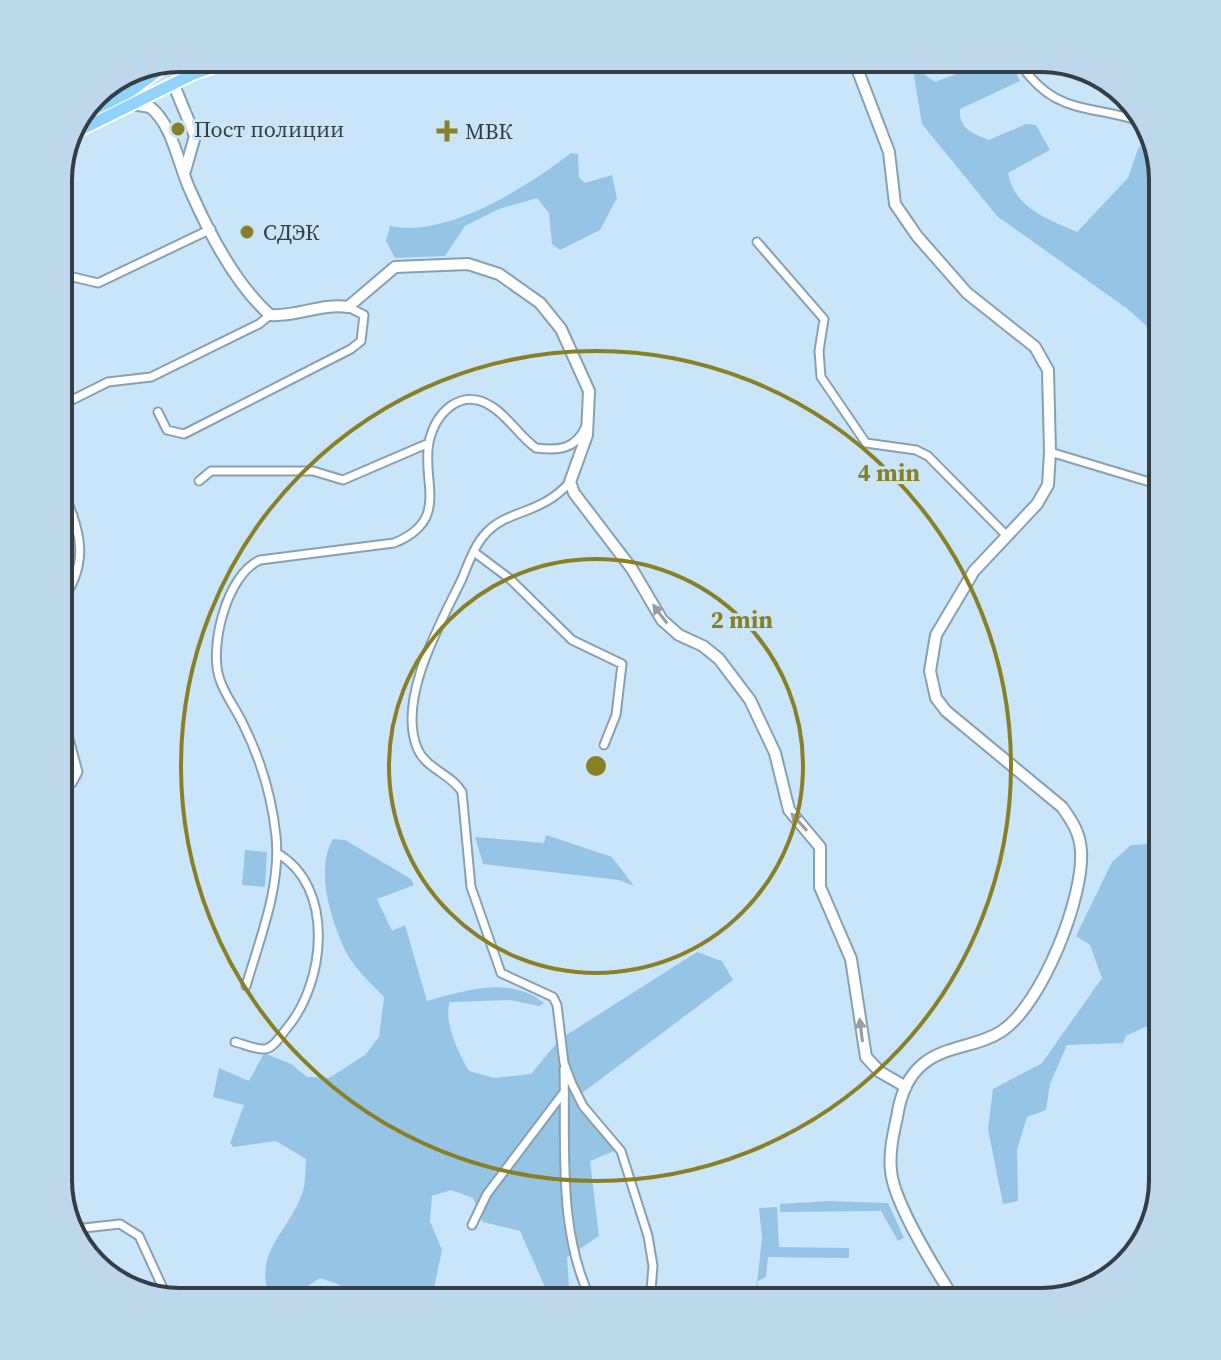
<svg xmlns="http://www.w3.org/2000/svg" width="1221" height="1360" font-family="'Source Serif 4',serif">
  <style>
    .green { fill: #96c4e4 }
    .lines { fill: none; stroke-linecap: round; stroke-linejoin: round }
    .street-casing { stroke: #87a1b4; stroke-width: 11 }
    .secondary-casing { stroke: #87a1b4; stroke-width: 14 }
    .primary-casing { stroke: #fff; stroke-width: 15 }
    .street { stroke: #fff; stroke-width: 7 }
    .secondary { stroke: #fff; stroke-width: 10 }
    .primary { stroke: #8fd3fb; stroke-width: 11 }
    .oneway { fill: #999ea2 }
    .ring { fill: none; stroke: #897f25; stroke-width: 4 }
    .poi-dot { fill: #897f25; stroke: #c9e5f9; stroke-width: 3 }
    .labels { text-anchor: middle; stroke-width: 6; stroke-linejoin: round; paint-order: stroke }
    .poi-label { font-size: 22px; fill: #333e45; stroke: #c9e5f9; text-anchor: start }
    .rim { fill: none; stroke: #333e45; stroke-width: 4 }
    .centre { fill: #897f25; stroke: #c9e5f9; stroke-width: 4 }
    .ring-label { font-size: 24px; text-anchor: middle; font-weight: bold; fill: #897f25; stroke: #c9e5f9; stroke-width: 6; stroke-linejoin: round; paint-order: stroke }
  </style>
  <rect width="100%" height="100%" fill="#c9e5f9"/>
  <path class="green" d="M 911,58 L 915,58 L 925,75 L 935,82 L 999,58 L 1009,58 L 1020,81 L 960,109 C 958,129 974,134 989,140 L 1026,124 L 1036,125 L 1050,150 L 1008,173 C 1014,208 1047,219 1077,232 L 1128,178 L 1139,146 L 1156,159 L 1163,179 L 1163,341 L 1129,310 L 997,216 L 922,124 Z
    M 571,153 L 578,154 L 579,177 L 585,183 L 612,175 L 617,198 L 600,230 L 560,250 L 552,244 L 549,213 L 537,198 L 499,209 L 465,226 L 445,256 L 395,258 L 386,241 L 390,226 C 447,238 527,187 571,153 Z
    M 1163,829 L 1163,1026 L 1145,1027 L 1126,1036 L 1123,1043 L 1067,1045 L 1050,1084 L 1046,1110 L 1027,1117 L 1017,1150 L 1018,1201 L 1003,1204 L 988,1129 L 993,1089 L 1042,1063 L 1102,978 L 1090,945 L 1076,936 L 1112,862 L 1131,845 L 1150,844 Z
    M 546,835 L 612,857 L 634,886 L 619,880 L 483,864 L 475,837 L 544,843 Z
    M 333,839 L 345,840 L 411,879 L 414,885 L 377,899 L 392,931 L 405,925 L 427,1001 C 464,991 511,975 544,1003 L 539,1006 L 510,1000 L 450,1002 C 443,1020 459,1055 469,1071 L 494,1078 L 531,1074 L 560,1039 L 697,952 L 722,961 L 733,980 L 578,1096 L 621,1148 L 590,1161 L 599,1236 L 567,1257 L 570,1302 L 538,1302 L 544,1285 L 520,1231 L 483,1222 L 473,1198 L 451,1190 L 432,1196 L 430,1221 L 442,1250 L 434,1288 L 444,1302 L 358,1302 L 338,1284 L 320,1278 L 308,1286 L 305,1302 L 271,1302 C 251,1250 289,1234 303,1191 C 306,1181 305,1168 306,1159 L 276,1141 L 233,1147 L 230,1143 L 244,1105 L 213,1097 L 219,1068 L 249,1081 L 264,1053 L 291,1064 L 307,1077 L 329,1078 L 365,1055 L 379,1037 L 384,997 C 372,984 355,969 347,954 C 332,924 314,870 333,839 Z
    M 245,850 L 267,852 L 265,887 L 242,885 Z
    M 828,1201 L 888,1203 L 904,1238 L 898,1241 L 881,1211 L 780,1212 L 780,1204 Z
    M 777,1207 L 779,1247 L 849,1248 L 849,1258 L 768,1257 L 766,1277 L 758,1281 L 757,1299 L 764,1302 L 749,1302 L 750,1291 L 757,1284 L 762,1238 L 759,1208 Z"/>
  <g class="lines">
    <defs>
      <path id="street" d="M 1016,58 C 1054,117 1086,103 1143,122
        M 757,242 L 824,319 L 819,351 L 821,377 L 866,443 L 916,450 L 928,456 L 1006,535
        M 58,282 L 73,277 L 98,283 L 211,229
        M 58,407 L 108,382 L 151,377 L 259,324 L 270,315
        M 158,412 L 167,430 L 184,434 L 351,349 L 361,341 L 364,315 L 348,307
        M 1050,452 L 1163,486
        M 199,481 L 211,471 L 313,471 L 343,480 L 429,443
        M 570,482 C 541,515 509,509 487,532 C 474,545 468,565 461,581 C 440,624 396,701 418,750 C 427,769 451,774 462,792 L 471,887 L 501,973 L 553,997 L 557,1005 L 564,1063 L 572,1084 L 583,1106 L 621,1151 L 648,1236 L 653,1266 L 650,1302
        M 58,525 L 73,515
        M 474,552 L 510,579 L 572,640 L 622,664 L 616,715 L 604,745
        M 58,606 C 94,561 79,528 58,479
        M 58,698 L 78,772 L 72,783 L 60,786
        M 246,986 C 260,938 281,887 276,836 C 272,798 260,758 243,724 C 236,709 225,695 220,680 C 208,648 227,574 260,560 L 394,543 C 451,520 421,482 429,442 C 436,412 461,387 491,406 C 509,417 519,436 536,448 C 558,451 576,449 585,428
        M 235,1042 C 244,1044 256,1050 265,1049 C 274,1048 281,1035 287,1028 C 325,983 336,887 277,853
        M 564,1069 C 566,1146 557,1232 592,1302
        M 472,1225 L 487,1194 L 564,1092
        M 75,1229 L 120,1224 L 139,1236 L 168,1299"/>
      <path id="secondary" d="M 853,58 L 889,152 L 895,204 L 917,236 L 967,293 L 1035,347 L 1048,370 L 1050,452 L 1048,485 L 1037,504 L 974,571 L 936,635 L 930,671 L 936,698 L 946,711 L 1062,807 C 1072,821 1080,833 1081,851 C 1084,898 1042,1004 1002,1031 C 978,1047 946,1045 923,1064 C 907,1077 900,1097 897,1117 C 893,1135 889,1153 891,1171 C 894,1204 937,1272 956,1302
        M 173,83 L 195,136 L 185,171
        M 132,104 L 150,107 C 173,125 178,164 190,190 C 208,231 236,285 270,315 C 297,317 321,303 348,307 L 395,267 L 468,264 L 499,274 L 540,303 L 561,329 L 589,391 L 587,435 L 570,482 L 574,493 L 632,569 L 662,620 L 679,635 L 703,646 L 719,659 L 750,700 L 775,753 L 789,810 L 820,847 L 820,887 L 851,959 L 866,1057 L 880,1072 L 906,1087"/>
      <path id="primary" d="M 95,96 L 106,86
        M 87,113 L 131,91 L 171,61
        M 78,131 L 193,74 L 241,58"/>
    </defs>
    <use href="#street" class="street-casing"/>
    <use href="#secondary" class="secondary-casing"/>
    <use href="#primary" class="primary-casing"/>
    <use href="#street" class="street"/>
    <use href="#secondary" class="secondary"/>
    <use href="#primary" class="primary"/>
  </g>
  <defs><path id="oneway-solid" d="M-6-.8H1V-3.2L6.5 0L1 3.2V.8H-6Z" transform="scale(2)"/></defs>
  <g class="oneway">
    <use href="#oneway-solid" transform="translate(660 614) rotate(-127)"/>
    <use href="#oneway-solid" transform="translate(799 822) rotate(-132)"/>
    <use href="#oneway-solid" transform="translate(861 1030) rotate(-97)"/>
  </g>
  <g class="ring">
    <circle cx="596" cy="766" r="207"/>
    <circle cx="596" cy="766" r="415"/>
  </g>
  <g class="poi-dot">
    <circle cx="178" cy="129" r="8"/>
    <path d="M443 119h8v8h8v8h-8v8h-8v-8h-8v-8h8z"/>
    <circle cx="247" cy="232" r="8"/>
  </g>
  <g class="labels">
    <g class="poi-label">
      <text x="194" y="137">Пост полиции</text>
      <text x="465" y="139">МВК</text>
      <text x="263" y="240">СДЭК</text>
    </g>
  </g>
  <path d="M0 0H1221V1360H0ZM180 72H1041A108 108 0 0 1 1149 180V1180A108 108 0 0 1 1041 1288H180A108 108 0 0 1 72 1180V180A108 108 0 0 1 180 72Z" fill="#bdd8eb" fill-rule="evenodd"/>
  <path class="rim" d="M180 72H1041A108 108 0 0 1 1149 180V1180A108 108 0 0 1 1041 1288H180A108 108 0 0 1 72 1180V180A108 108 0 0 1 180 72Z"/>
  <circle cx="596" cy="766" r="12" class="centre"/>
  <g class="ring-label">
    <text x="889" y="481">4 min</text>
    <text x="742" y="628">2 min</text>
  </g>
</svg>
